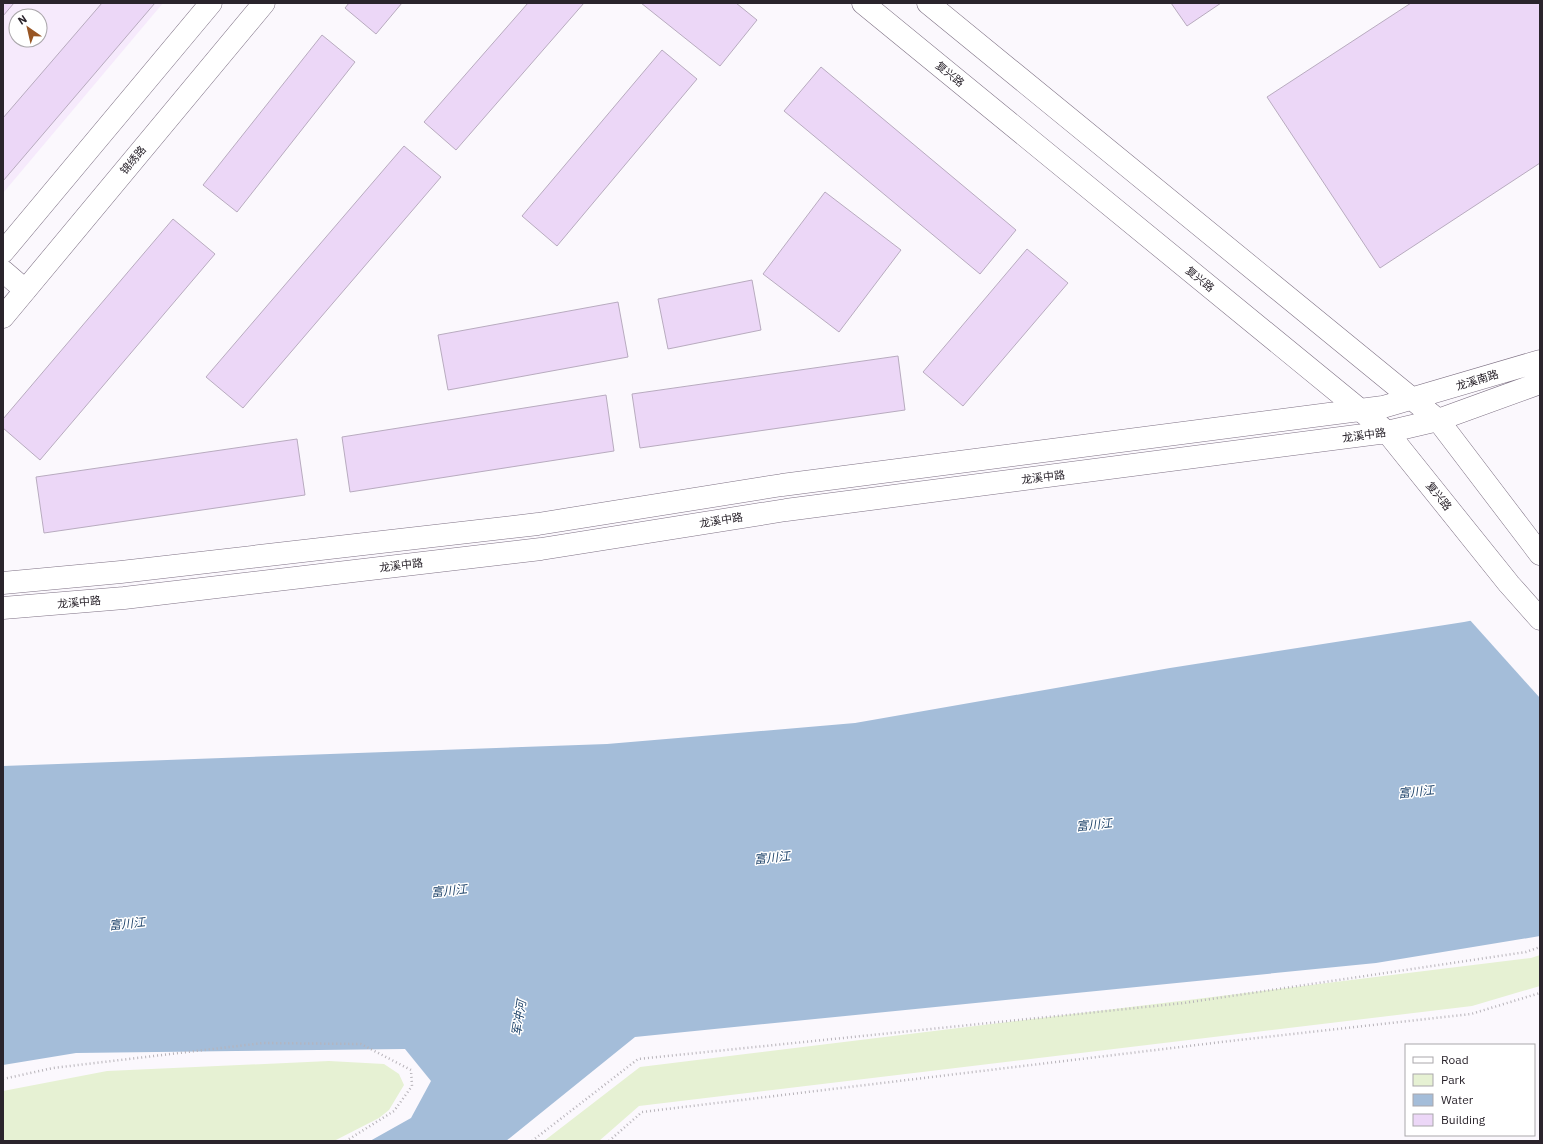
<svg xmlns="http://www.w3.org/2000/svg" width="1543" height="1144" font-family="'IBM Plex Sans','Noto Sans SC',sans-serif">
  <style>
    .built { fill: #f6eafc; fill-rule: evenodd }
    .green { fill: #e6f1d3 }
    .water { fill: #a4bdd9 }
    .pier { fill: #fbf8fd }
    .building { fill: #ecd7f7; stroke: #b8abbf }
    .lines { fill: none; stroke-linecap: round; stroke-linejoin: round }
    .minor-casing { stroke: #7e7184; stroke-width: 23 }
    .major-casing { stroke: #7e7184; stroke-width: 23 }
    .path { stroke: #b7b3b9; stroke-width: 2.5; stroke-dasharray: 1 3; stroke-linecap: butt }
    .minor { stroke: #fff; stroke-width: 22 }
    .major { stroke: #fff; stroke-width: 22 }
    .labels { text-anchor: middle; stroke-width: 3; stroke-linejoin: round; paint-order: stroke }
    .street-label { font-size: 11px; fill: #2a242c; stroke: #fff }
    .water-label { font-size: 12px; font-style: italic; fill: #1e436a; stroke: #fff }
  </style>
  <rect width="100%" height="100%" fill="#fbf8fd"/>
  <path class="built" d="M 3,3 L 163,3 L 3,193 ZM 16,16 L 40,16 L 40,40 L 16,40 Z"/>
  <path class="green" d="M 1540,955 L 1540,986 L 1472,1006 L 639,1106 L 599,1141 L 544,1141 L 640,1067 L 1531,958 Z
    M 329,1061 L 384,1064 L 399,1074 L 404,1085 L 389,1110 L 379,1118 L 334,1141 L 3,1141 L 3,1091 L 107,1071 Z"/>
  <path class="water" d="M 1540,607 L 1540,936 L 1376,963 L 635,1037 L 506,1141 L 370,1141 L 411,1118 L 431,1081 L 405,1049 L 76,1053 L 3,1065 L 3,766 L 607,744 L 855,723 L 1170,668 L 1464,622 Z"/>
  <path class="pier" d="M 1540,605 L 1540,698 L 1469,619 Z"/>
  <path class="building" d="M 3,3 L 14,3 L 3,16 Z
    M 102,3 L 155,3 L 3,181 L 3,118 Z
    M 349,3 L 402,3 L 376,34 L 345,8 Z
    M 528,3 L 584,3 L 456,150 L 424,122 Z
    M 641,3 L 736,3 L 757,20 L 720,66 Z
    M 1171,3 L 1221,3 L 1187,26 Z
    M 1411,3 L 1540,3 L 1540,163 L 1380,268 L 1267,97 Z
    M 322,35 L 355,62 L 237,212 L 203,185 Z
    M 662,50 L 697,79 L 557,246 L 522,216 Z
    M 821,67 L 1016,230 L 980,274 L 784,111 Z
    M 404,146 L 441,177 L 243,408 L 206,377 Z
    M 825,192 L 901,250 L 839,332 L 763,274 Z
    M 173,219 L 215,254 L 40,460 L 3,428 L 3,419 Z
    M 1027,249 L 1068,283 L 963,406 L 923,372 Z
    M 752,280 L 761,330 L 668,349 L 658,299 Z
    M 618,302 L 628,357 L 448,390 L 438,335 Z
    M 898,356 L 905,410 L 640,448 L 632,394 Z
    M 606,395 L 614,451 L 350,492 L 342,437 Z
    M 297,439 L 305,495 L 44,533 L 36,477 Z"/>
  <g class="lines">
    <defs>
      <path id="minor" d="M 3,271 L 25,290"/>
      <path id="major" d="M 863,3 L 1387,432 L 1509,584 L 1540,619
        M 928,3 L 1438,420 L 1540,554
        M 3,252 L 211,3
        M 3,317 L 264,3
        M 3,583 L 121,572 L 538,524 L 782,485 L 1383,407 L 1540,361
        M 3,608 L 124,598 L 541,549 L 786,510 L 1387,432 L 1438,420 L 1540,383"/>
    </defs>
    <use href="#minor" class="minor-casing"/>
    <use href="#major" class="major-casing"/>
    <path class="path" d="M 3,1079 L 53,1068 L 263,1043 L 361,1044 L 411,1070 L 412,1086 L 394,1111 L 346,1141
      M 532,1141 L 638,1059 L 1184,1003 L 1526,952 L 1540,947
      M 609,1141 L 642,1112 L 1230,1041 L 1471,1014 L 1540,993"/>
    <use href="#minor" class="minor"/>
    <use href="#major" class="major"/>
  </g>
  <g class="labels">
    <g class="street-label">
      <text transform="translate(950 74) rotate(39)" y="4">复兴路</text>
      <text transform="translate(133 160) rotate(-50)" y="4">锦绣路</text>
      <text transform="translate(1200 279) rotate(39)" y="4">复兴路</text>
      <text transform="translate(1477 380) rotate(-17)" y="4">龙溪南路</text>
      <text transform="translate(1364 435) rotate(-8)" y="4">龙溪中路</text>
      <text transform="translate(1043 477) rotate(-7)" y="4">龙溪中路</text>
      <text transform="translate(1439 496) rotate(51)" y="4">复兴路</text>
      <text transform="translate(721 520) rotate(-9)" y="4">龙溪中路</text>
      <text transform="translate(401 565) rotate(-7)" y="4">龙溪中路</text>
      <text transform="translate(79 602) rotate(-5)" y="4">龙溪中路</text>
    </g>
    <g class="water-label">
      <text transform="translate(1416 792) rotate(-6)" y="4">富川江</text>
      <text transform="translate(1094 825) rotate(-6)" y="4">富川江</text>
      <text transform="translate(772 858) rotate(-6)" y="4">富川江</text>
      <text transform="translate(449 891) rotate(-6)" y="4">富川江</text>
      <text transform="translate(127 924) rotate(-6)" y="4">富川江</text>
      <text transform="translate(519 1018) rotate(-81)" y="4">军冲河</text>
    </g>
  </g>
  <rect width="1543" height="1144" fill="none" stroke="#2a242c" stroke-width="8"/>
  <rect x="1405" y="1044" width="130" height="92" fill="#ffffff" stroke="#aaa7ab"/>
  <rect x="1413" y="1057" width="20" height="6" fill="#ffffff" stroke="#aaa7ab"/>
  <text x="1441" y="1064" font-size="12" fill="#2a242c">Road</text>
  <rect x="1413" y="1074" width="20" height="12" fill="#e6f1d3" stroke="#aaa7ab"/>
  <text x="1441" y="1084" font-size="12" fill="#2a242c">Park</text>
  <rect x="1413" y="1094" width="20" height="12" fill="#a4bdd9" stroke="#aaa7ab"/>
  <text x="1441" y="1104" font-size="12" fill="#2a242c">Water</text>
  <rect x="1413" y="1114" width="20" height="12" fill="#ecd7f7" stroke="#aaa7ab"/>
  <text x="1441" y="1124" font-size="12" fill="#2a242c">Building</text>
  <g transform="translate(28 28) rotate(326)"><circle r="19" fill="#ffffff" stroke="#aaa7ab"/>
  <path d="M0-3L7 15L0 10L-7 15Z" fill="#985524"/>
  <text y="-6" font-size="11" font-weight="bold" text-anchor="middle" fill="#2a242c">N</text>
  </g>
</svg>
